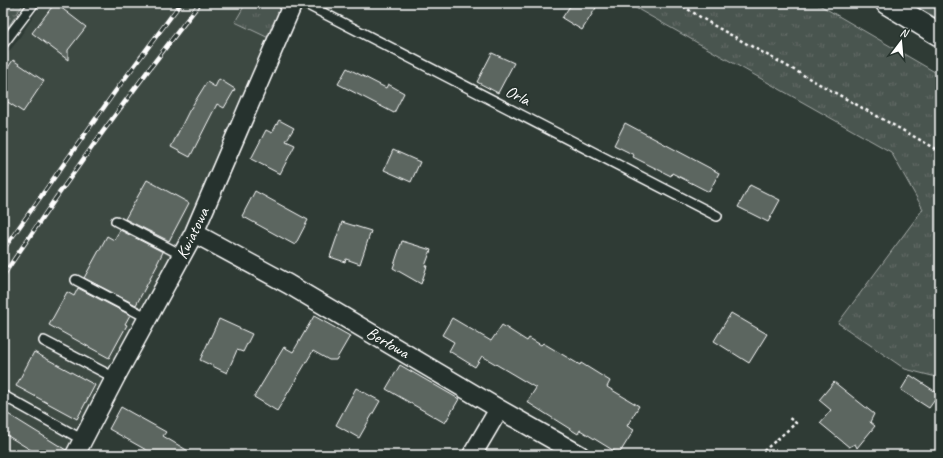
<svg xmlns="http://www.w3.org/2000/svg" width="943" height="458" font-family="Caveat,sans-serif">
  <style>
    .built { fill: #3c4842 }
    .grass { fill: url(#grass-tufts); stroke: #a4aaa7 }
    .garden { fill: url(#garden-dots); stroke: #a4aaa7 }
    .building { fill: #5b6661; stroke: #fff }
    .lines { fill: none; stroke-linecap: round; stroke-linejoin: round }
    .service-casing { stroke: #fff; stroke-width: 12 }
    .minor-casing { stroke: #fff; stroke-width: 21 }
    .motorway-casing { stroke: #fff; stroke-width: 25 }
    .path { stroke: #fff; stroke-width: 2.5; stroke-dasharray: 3 3; stroke-linecap: butt }
    .service { stroke: #26332d; stroke-width: 9 }
    .minor { stroke: #26332d; stroke-width: 18 }
    .motorway { stroke: #26332d; stroke-width: 22 }
    .rail-casing { stroke: #fff; stroke-width: 4.5 }
    .rail { stroke: #26332d; stroke-width: 3; stroke-dasharray: 9; stroke-linecap: butt }
    .labels { text-anchor: middle; stroke-width: 3.5; stroke-linejoin: round; paint-order: stroke }
    .street-label { font-size: 17px; fill: #fff; stroke: #26332d }
  </style>
  <defs>
    <pattern id="grass-tufts" width="24" height="20" patternUnits="userSpaceOnUse"><rect width="24" height="20" fill="#4a544f"/><path d="M3 7l-1-3M5 7V3M7 7l1-3M15 17l-1-3M17 17v-4M19 17l1-3" fill="none" stroke="#656e69"/></pattern>
    <pattern id="garden-dots" width="8" height="8" patternUnits="userSpaceOnUse"><rect width="8" height="8" fill="#4a544f"/><path d="M2 2h.1M6 6h.1" fill="none" stroke="#656e69" stroke-width="1.8" stroke-linecap="round"/></pattern>
  </defs>
  <rect width="100%" height="100%" fill="#2f3b35"/>
  <filter id="ink" filterUnits="userSpaceOnUse"><feTurbulence type="fractalNoise" baseFrequency=".025" numOctaves="2"/><feDisplacementMap in="SourceGraphic" scale="8" xChannelSelector="R" yChannelSelector="G"/><feConvolveMatrix kernelMatrix="1 2 1 2 8 2 1 2 1" color-interpolation-filters="sRGB"/></filter>
  <g filter="url(#ink)">
    <path class="built" d="M 42,3 L 246,3 L 235,22 L 273,40 L 185,236 L 64,455 L 3,455 L 3,59 L 18,40 Z"/>
    <path class="grass" d="M 246,3 L 288,3 L 273,40 L 235,22 Z
      M 633,3 L 816,3 L 940,75 L 940,378 L 905,369 L 838,323 L 923,209 L 891,152 L 634,7 Z
      M 910,3 L 940,3 L 940,20 Z"/>
    <path class="garden" d="M 3,3 L 24,3 L 3,35 Z"/>
    <path class="building" d="M 55,3 L 86,27 L 68,50 L 68,60 L 32,33 Z
      M 572,3 L 599,3 L 582,30 L 562,18 Z
      M 492,53 L 514,63 L 498,93 L 477,82 Z
      M 13,60 L 44,81 L 23,112 L 3,99 L 3,75 Z
      M 347,68 L 386,88 L 388,84 L 404,93 L 394,113 L 338,84 Z
      M 219,79 L 235,89 L 224,108 L 217,104 L 190,157 L 171,147 L 189,111 L 207,82 L 215,87 Z
      M 279,120 L 294,128 L 286,141 L 295,145 L 280,174 L 251,159 L 266,130 L 272,133 Z
      M 625,123 L 719,173 L 709,192 L 672,173 L 671,176 L 633,157 L 634,155 L 614,145 Z
      M 393,150 L 420,162 L 411,182 L 384,170 Z
      M 147,180 L 189,203 L 169,241 L 125,219 Z
      M 750,185 L 780,200 L 768,222 L 738,207 Z
      M 255,191 L 308,220 L 295,245 L 242,216 Z
      M 342,222 L 371,231 L 360,264 L 346,259 L 345,262 L 330,257 Z
      M 120,230 L 163,252 L 157,264 L 158,264 L 136,305 L 84,278 L 107,236 L 114,240 Z
      M 402,241 L 431,250 L 425,266 L 427,266 L 421,284 L 393,268 Z
      M 78,288 L 130,315 L 125,324 L 127,325 L 109,358 L 49,325 L 67,292 L 74,296 Z
      M 731,313 L 767,334 L 749,363 L 714,341 Z
      M 314,316 L 350,336 L 336,360 L 329,360 L 313,351 L 277,411 L 254,397 L 284,347 L 293,352 Z
      M 452,318 L 491,341 L 502,325 L 527,341 L 529,338 L 541,345 L 543,343 L 580,365 L 581,363 L 610,381 L 607,387 L 639,406 L 627,426 L 634,430 L 619,454 L 580,430 L 578,434 L 527,402 L 536,388 L 482,356 L 475,367 L 449,351 L 454,342 L 442,335 Z
      M 219,319 L 252,334 L 243,352 L 237,350 L 227,373 L 200,360 Z
      M 34,352 L 95,385 L 77,419 L 16,386 Z
      M 400,365 L 459,399 L 445,423 L 386,389 Z
      M 910,375 L 939,394 L 929,408 L 901,390 Z
      M 834,382 L 874,414 L 870,422 L 875,426 L 857,448 L 855,444 L 849,447 L 820,423 L 831,410 L 819,400 Z
      M 356,388 L 380,401 L 359,438 L 336,425 Z
      M 121,407 L 166,432 L 163,436 L 195,455 L 155,455 L 109,429 Z
      M 3,411 L 66,450 L 65,455 L 39,455 L 3,433 Z"/>
    <g class="lines">
      <defs>
        <path id="service" d="M 304,3 L 717,216
          M 3,44 L 34,3
          M 116,221 L 182,255
          M 76,280 L 148,318
          M 44,341 L 115,378
          M 4,396 L 83,440"/>
        <path id="minor" d="M 194,233 L 288,284 L 499,409 L 580,455
          M 75,455 L 115,378 L 194,233 L 293,3
          M 472,455 L 499,409"/>
        <path id="motorway" d="M 887,3 L 940,35"/>
      </defs>
      <use href="#service" class="service-casing"/>
      <use href="#minor" class="minor-casing"/>
      <use href="#motorway" class="motorway-casing"/>
      <path class="path" d="M 678,3 L 713,25 L 940,151
        M 759,455 L 796,423 L 789,418"/>
      <use href="#service" class="service"/>
      <use href="#minor" class="minor"/>
      <use href="#motorway" class="motorway"/>
      <defs>
        <path id="rail" d="M 3,250 L 114,93 L 181,3
          M 3,276 C 65,182 131,91 200,3"/>
      </defs>
      <use href="#rail" class="rail-casing"/>
      <use href="#rail" class="rail"/>
    </g>
  </g>
  <g class="labels">
    <g class="street-label">
      <text transform="translate(518 95) rotate(27)" y="6">Orla</text>
      <text transform="translate(192 233) rotate(-64)" y="6">Kwiatowa</text>
      <text transform="translate(388 342) rotate(30)" y="6">Berłowa</text>
    </g>
  </g>
  <rect width="943" height="458" fill="none" stroke="#26332d" stroke-width="16"/>
  <rect x="8" y="8" width="927" height="442" fill="none" stroke="#fff" stroke-width="1.5" filter="url(#ink)"/>
  <g transform="translate(901 42) rotate(16)" stroke="#26332d" stroke-width="3" paint-order="stroke">
  <path d="M0-3L7 15L0 10L-7 15Z" fill="#ffffff"/>
  <text y="-6" font-size="11" font-weight="bold" text-anchor="middle" fill="#ffffff">N</text>
  </g>
</svg>
